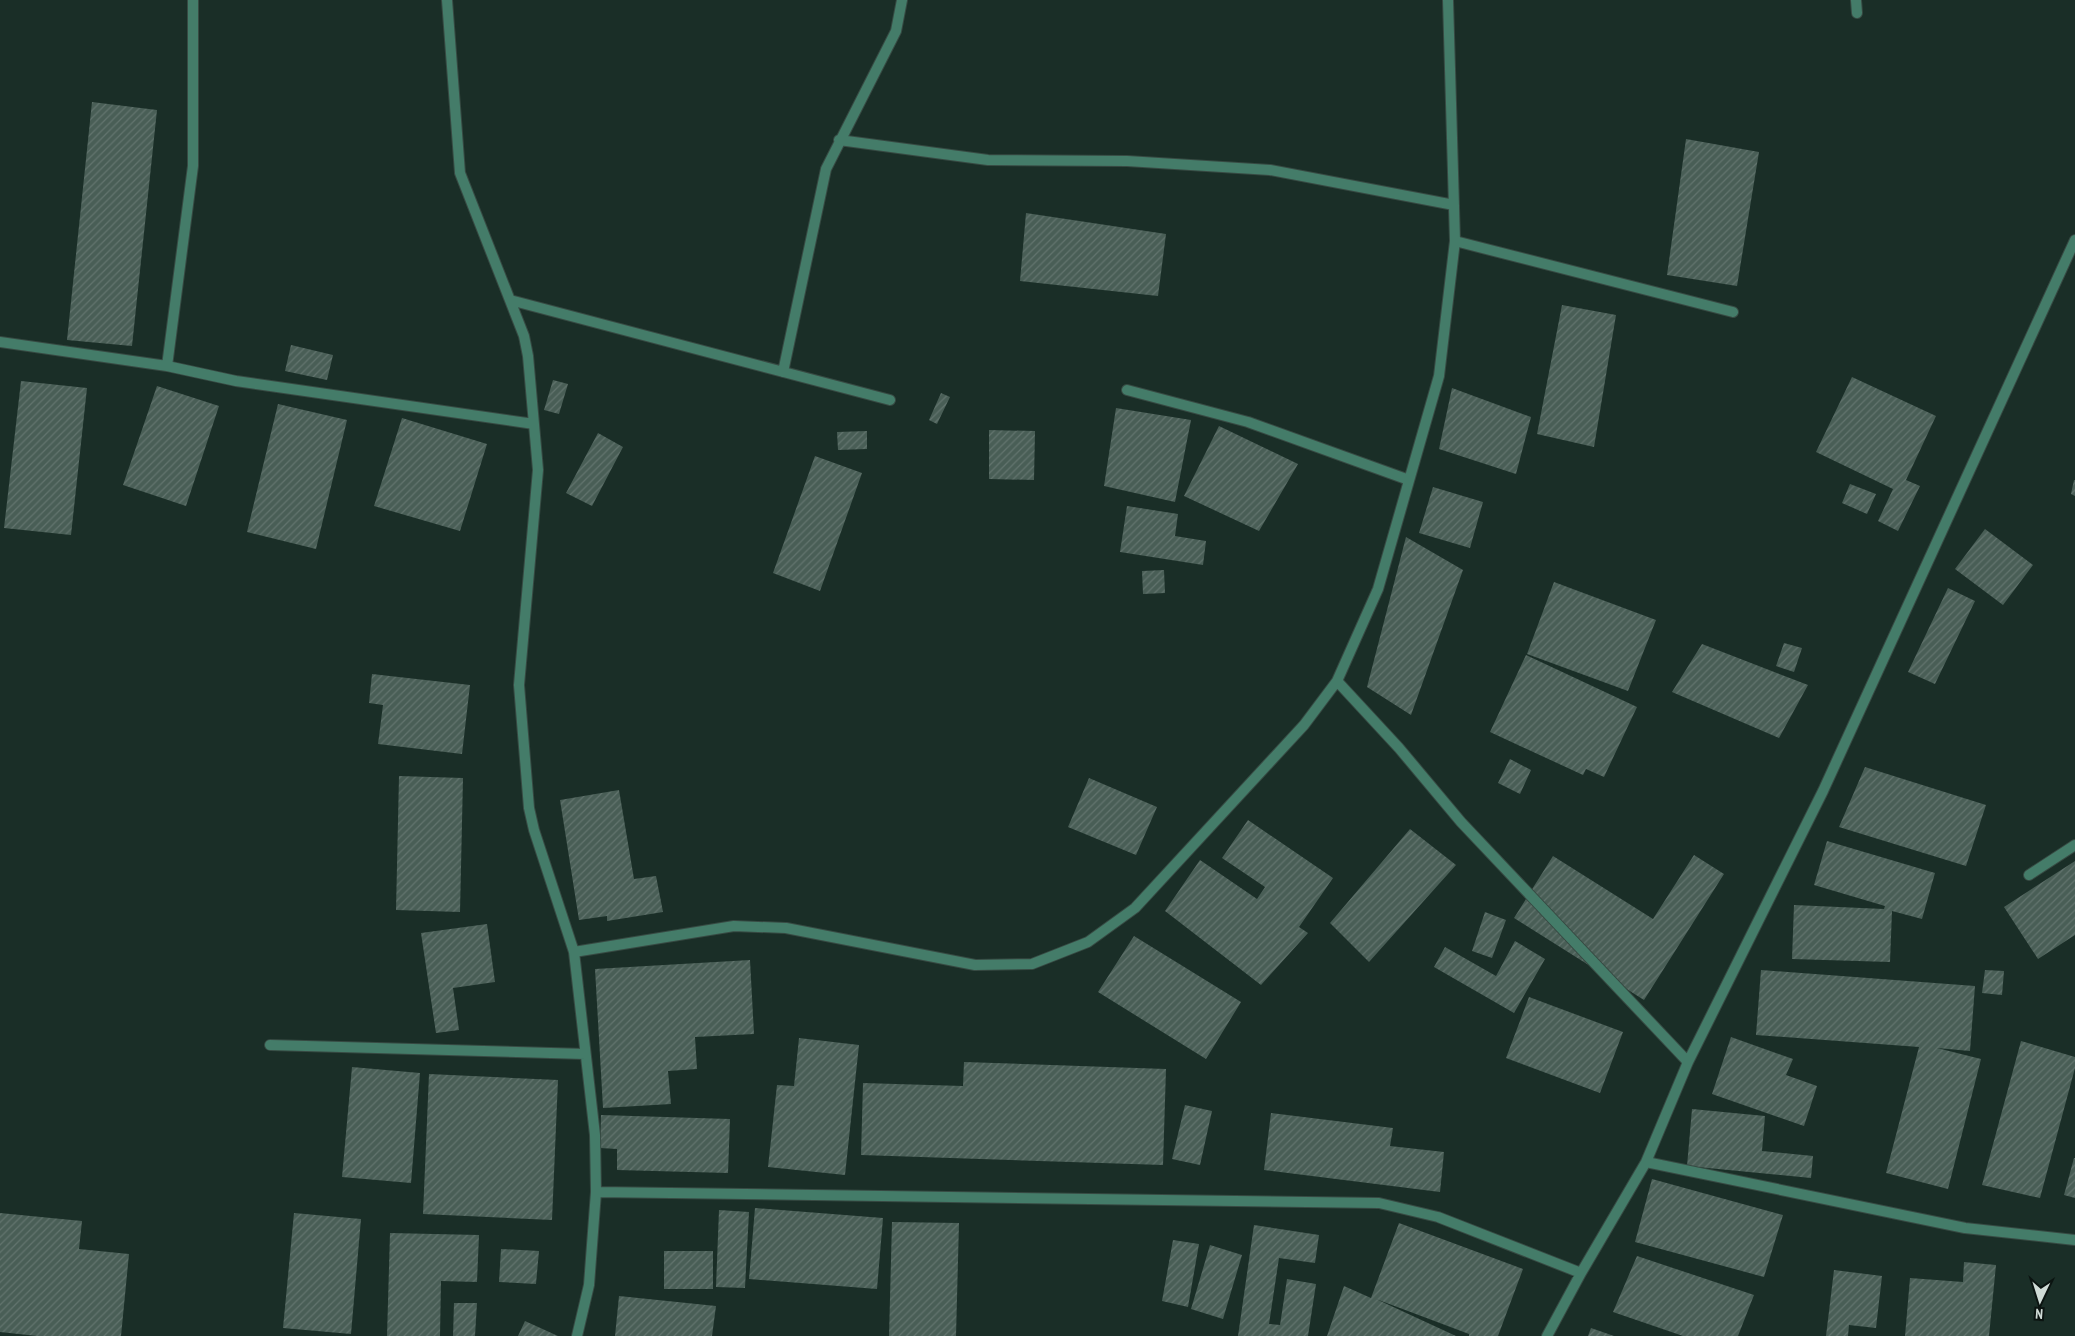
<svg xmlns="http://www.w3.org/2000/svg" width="2075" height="1336" font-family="'PT Sans Narrow',sans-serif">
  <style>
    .building { fill: url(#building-hatch) }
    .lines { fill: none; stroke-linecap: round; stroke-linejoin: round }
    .minor-casing { stroke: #374a43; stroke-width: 12 }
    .minor { stroke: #447c69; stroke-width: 10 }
  </style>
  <defs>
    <pattern id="building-hatch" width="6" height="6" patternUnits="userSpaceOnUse" patternTransform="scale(1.25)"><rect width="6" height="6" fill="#495e56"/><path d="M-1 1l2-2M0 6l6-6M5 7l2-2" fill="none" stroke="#62746e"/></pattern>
  </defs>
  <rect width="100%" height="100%" fill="#1a2e27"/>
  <path class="building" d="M 92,102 L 157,110 L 132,346 L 67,340 Z
    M 1686,139 L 1759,152 L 1737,286 L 1667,275 Z
    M 1026,213 L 1166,234 L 1158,296 L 1020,281 Z
    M 1562,305 L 1616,315 L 1594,447 L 1537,434 Z
    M 291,345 L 333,355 L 327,380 L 285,371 Z
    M 1852,377 L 1936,416 L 1906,480 L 1920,486 L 1898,531 L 1878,521 L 1893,489 L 1816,452 Z
    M 553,380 L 568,384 L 559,414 L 544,410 Z
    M 21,381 L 87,388 L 71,535 L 4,528 Z
    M 157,386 L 219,406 L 186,506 L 123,485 Z
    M 1452,388 L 1531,417 L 1516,474 L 1439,449 Z
    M 941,393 L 950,397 L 937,424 L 929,420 Z
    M 278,404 L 347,420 L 316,549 L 247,532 Z
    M 1116,408 L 1191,420 L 1175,502 L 1104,486 Z
    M 402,418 L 487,444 L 460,531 L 374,506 Z
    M 1219,426 L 1298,464 L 1259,531 L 1184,496 Z
    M 989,430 L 1035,431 L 1034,480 L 989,479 Z
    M 867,431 L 867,449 L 838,450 L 837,432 Z
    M 598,433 L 623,447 L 592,506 L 566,493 Z
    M 815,456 L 862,473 L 820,591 L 773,573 Z
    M 2074,480 L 2075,480 L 2075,496 L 2071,494 Z
    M 1850,484 L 1876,494 L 1867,514 L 1842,503 Z
    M 1433,487 L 1483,502 L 1470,548 L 1419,533 Z
    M 1127,506 L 1178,514 L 1175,536 L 1206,541 L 1203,565 L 1120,552 Z
    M 1985,529 L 2033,565 L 2003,605 L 1955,569 Z
    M 1406,537 L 1463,570 L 1411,715 L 1367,687 Z
    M 1164,570 L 1165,593 L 1143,594 L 1142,571 Z
    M 1554,582 L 1656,620 L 1628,691 L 1527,654 Z
    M 1948,588 L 1975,601 L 1935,684 L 1908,672 Z
    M 1784,643 L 1802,648 L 1794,672 L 1776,666 Z
    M 1702,644 L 1808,685 L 1779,738 L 1672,692 Z
    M 1526,655 L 1637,707 L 1604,777 L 1586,769 L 1583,775 L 1490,732 Z
    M 372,674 L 470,685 L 462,754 L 378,744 L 383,705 L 369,703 Z
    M 1510,759 L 1531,770 L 1520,794 L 1498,783 Z
    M 1865,767 L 1986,805 L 1966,866 L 1839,827 Z
    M 399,776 L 463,778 L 460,912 L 396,910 Z
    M 1089,778 L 1157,807 L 1136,855 L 1068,827 Z
    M 619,790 L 634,879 L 656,876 L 663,912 L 607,921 L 607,916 L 579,920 L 560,800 Z
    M 1248,820 L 1333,878 L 1299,927 L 1308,933 L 1261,985 L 1165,911 L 1200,860 L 1257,899 L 1265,887 L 1222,858 Z
    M 1410,829 L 1456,865 L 1369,962 L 1330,923 Z
    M 1827,841 L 1935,873 L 1922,919 L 1892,911 L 1890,962 L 1792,959 L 1794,905 L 1884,909 L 1885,906 L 1814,885 Z
    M 1694,855 L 1724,874 L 1644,1000 L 1514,918 L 1553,856 L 1653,919 Z
    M 2075,861 L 2075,935 L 2038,959 L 2004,907 Z
    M 1485,912 L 1506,920 L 1492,958 L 1472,951 Z
    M 487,924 L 495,982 L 453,988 L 459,1030 L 436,1033 L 421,933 Z
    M 1134,936 L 1241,1002 L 1206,1059 L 1098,992 Z
    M 1515,941 L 1545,959 L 1514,1013 L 1434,967 L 1445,947 L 1496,976 Z
    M 750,960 L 754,1034 L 695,1037 L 697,1069 L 668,1071 L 671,1104 L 603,1108 L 595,969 Z
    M 1761,970 L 1975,986 L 1970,1051 L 1937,1048 L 1981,1059 L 1948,1189 L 1886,1173 L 1919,1047 L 1756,1035 Z
    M 1985,970 L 2004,971 L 2002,995 L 1982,993 Z
    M 1529,997 L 1623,1032 L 1600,1093 L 1506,1058 Z
    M 1731,1037 L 1793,1059 L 1786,1075 L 1817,1086 L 1804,1126 L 1712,1094 Z
    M 799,1038 L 859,1045 L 845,1175 L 768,1167 L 777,1085 L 794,1086 Z
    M 2021,1041 L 2075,1057 L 2075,1068 L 2040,1198 L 1982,1185 Z
    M 964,1062 L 1166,1069 L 1163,1165 L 861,1155 L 863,1083 L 963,1086 Z
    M 352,1067 L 420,1073 L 411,1183 L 342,1177 Z
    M 429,1074 L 558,1080 L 552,1220 L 423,1214 Z
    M 1185,1105 L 1212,1111 L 1200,1165 L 1172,1159 Z
    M 1692,1109 L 1765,1116 L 1762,1151 L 1813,1156 L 1811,1178 L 1687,1166 Z
    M 1271,1113 L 1393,1128 L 1390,1146 L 1444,1152 L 1440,1192 L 1264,1170 Z
    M 601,1115 L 730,1119 L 728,1173 L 617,1170 L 617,1149 L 600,1148 Z
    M 2074,1158 L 2075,1158 L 2075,1198 L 2064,1195 Z
    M 1652,1179 L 1783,1215 L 1764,1277 L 1635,1242 Z
    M 755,1208 L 883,1218 L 877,1289 L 749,1279 Z
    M 719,1210 L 749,1212 L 745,1288 L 716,1287 Z
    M 0,1213 L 82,1221 L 79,1249 L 129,1254 L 121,1336 L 37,1336 L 0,1332 Z
    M 294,1213 L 361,1219 L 351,1334 L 283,1328 Z
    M 892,1222 L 959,1223 L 956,1336 L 889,1336 Z
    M 1399,1223 L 1523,1269 L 1498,1336 L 1469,1336 L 1469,1334 L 1376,1299 L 1456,1336 L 1327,1336 L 1344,1286 L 1371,1298 Z
    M 1254,1225 L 1319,1235 L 1315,1263 L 1279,1258 L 1269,1324 L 1280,1325 L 1287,1279 L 1316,1284 L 1308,1336 L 1238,1336 Z
    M 390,1233 L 479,1235 L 477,1282 L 441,1281 L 440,1336 L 387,1336 Z
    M 1173,1240 L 1199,1244 L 1188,1307 L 1162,1301 Z
    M 1210,1245 L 1242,1255 L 1223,1319 L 1191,1309 Z
    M 501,1249 L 539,1251 L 536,1284 L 499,1282 Z
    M 664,1251 L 713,1251 L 713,1289 L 664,1289 Z
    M 1637,1256 L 1754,1295 L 1738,1336 L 1683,1336 L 1613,1312 Z
    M 1964,1262 L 1996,1265 L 1989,1336 L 1905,1336 L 1910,1278 L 1963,1282 Z
    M 1834,1270 L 1882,1276 L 1876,1328 L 1849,1325 L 1848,1336 L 1826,1336 Z
    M 619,1296 L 716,1306 L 712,1336 L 615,1336 Z
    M 454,1303 L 477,1303 L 475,1336 L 453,1336 Z
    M 525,1321 L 558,1336 L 518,1336 Z
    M 1591,1328 L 1614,1336 L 1588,1336 Z"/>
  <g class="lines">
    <defs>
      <path id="minor" d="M 447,0 L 460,173 L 524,336 L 528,356 L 538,470 L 519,685 L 529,808 L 534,830 L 574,952 L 595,1135 L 596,1192 L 589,1285 L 577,1336
        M 1856,0 L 1857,13
        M 839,140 L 988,160 L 1127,161 L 1270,170 L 1454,205
        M 1455,241 L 1733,312
        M 510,300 L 890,400
        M 0,342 L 167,366 L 236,381 L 534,424
        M 167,366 L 193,166 L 193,0
        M 783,372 L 826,169 L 896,31 L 902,0
        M 1127,390 L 1248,422 L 1409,480
        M 1337,681 L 1399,748 L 1461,822 L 1688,1062
        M 2029,875 L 2075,845
        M 574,952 L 734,926 L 786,928 L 975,965 L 1032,964 L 1088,942 L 1135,908 L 1304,725 L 1337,681 L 1378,589 L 1439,376 L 1455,241 L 1448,0
        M 270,1045 L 585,1054
        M 1646,1162 L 1965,1228 L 2075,1240
        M 596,1192 L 1379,1203 L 1438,1217 L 1581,1273
        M 1547,1336 L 1581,1273 L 1646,1162 L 1688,1062 L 1823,791 L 2075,240"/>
    </defs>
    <use href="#minor" class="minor-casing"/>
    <use href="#minor" class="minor"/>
  </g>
  <g transform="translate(2040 1301) rotate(184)" stroke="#0b1411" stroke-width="4" paint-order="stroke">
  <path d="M0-4L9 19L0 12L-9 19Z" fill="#cfdbd6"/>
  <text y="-8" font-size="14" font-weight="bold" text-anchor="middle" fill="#cfdbd6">N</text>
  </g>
</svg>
